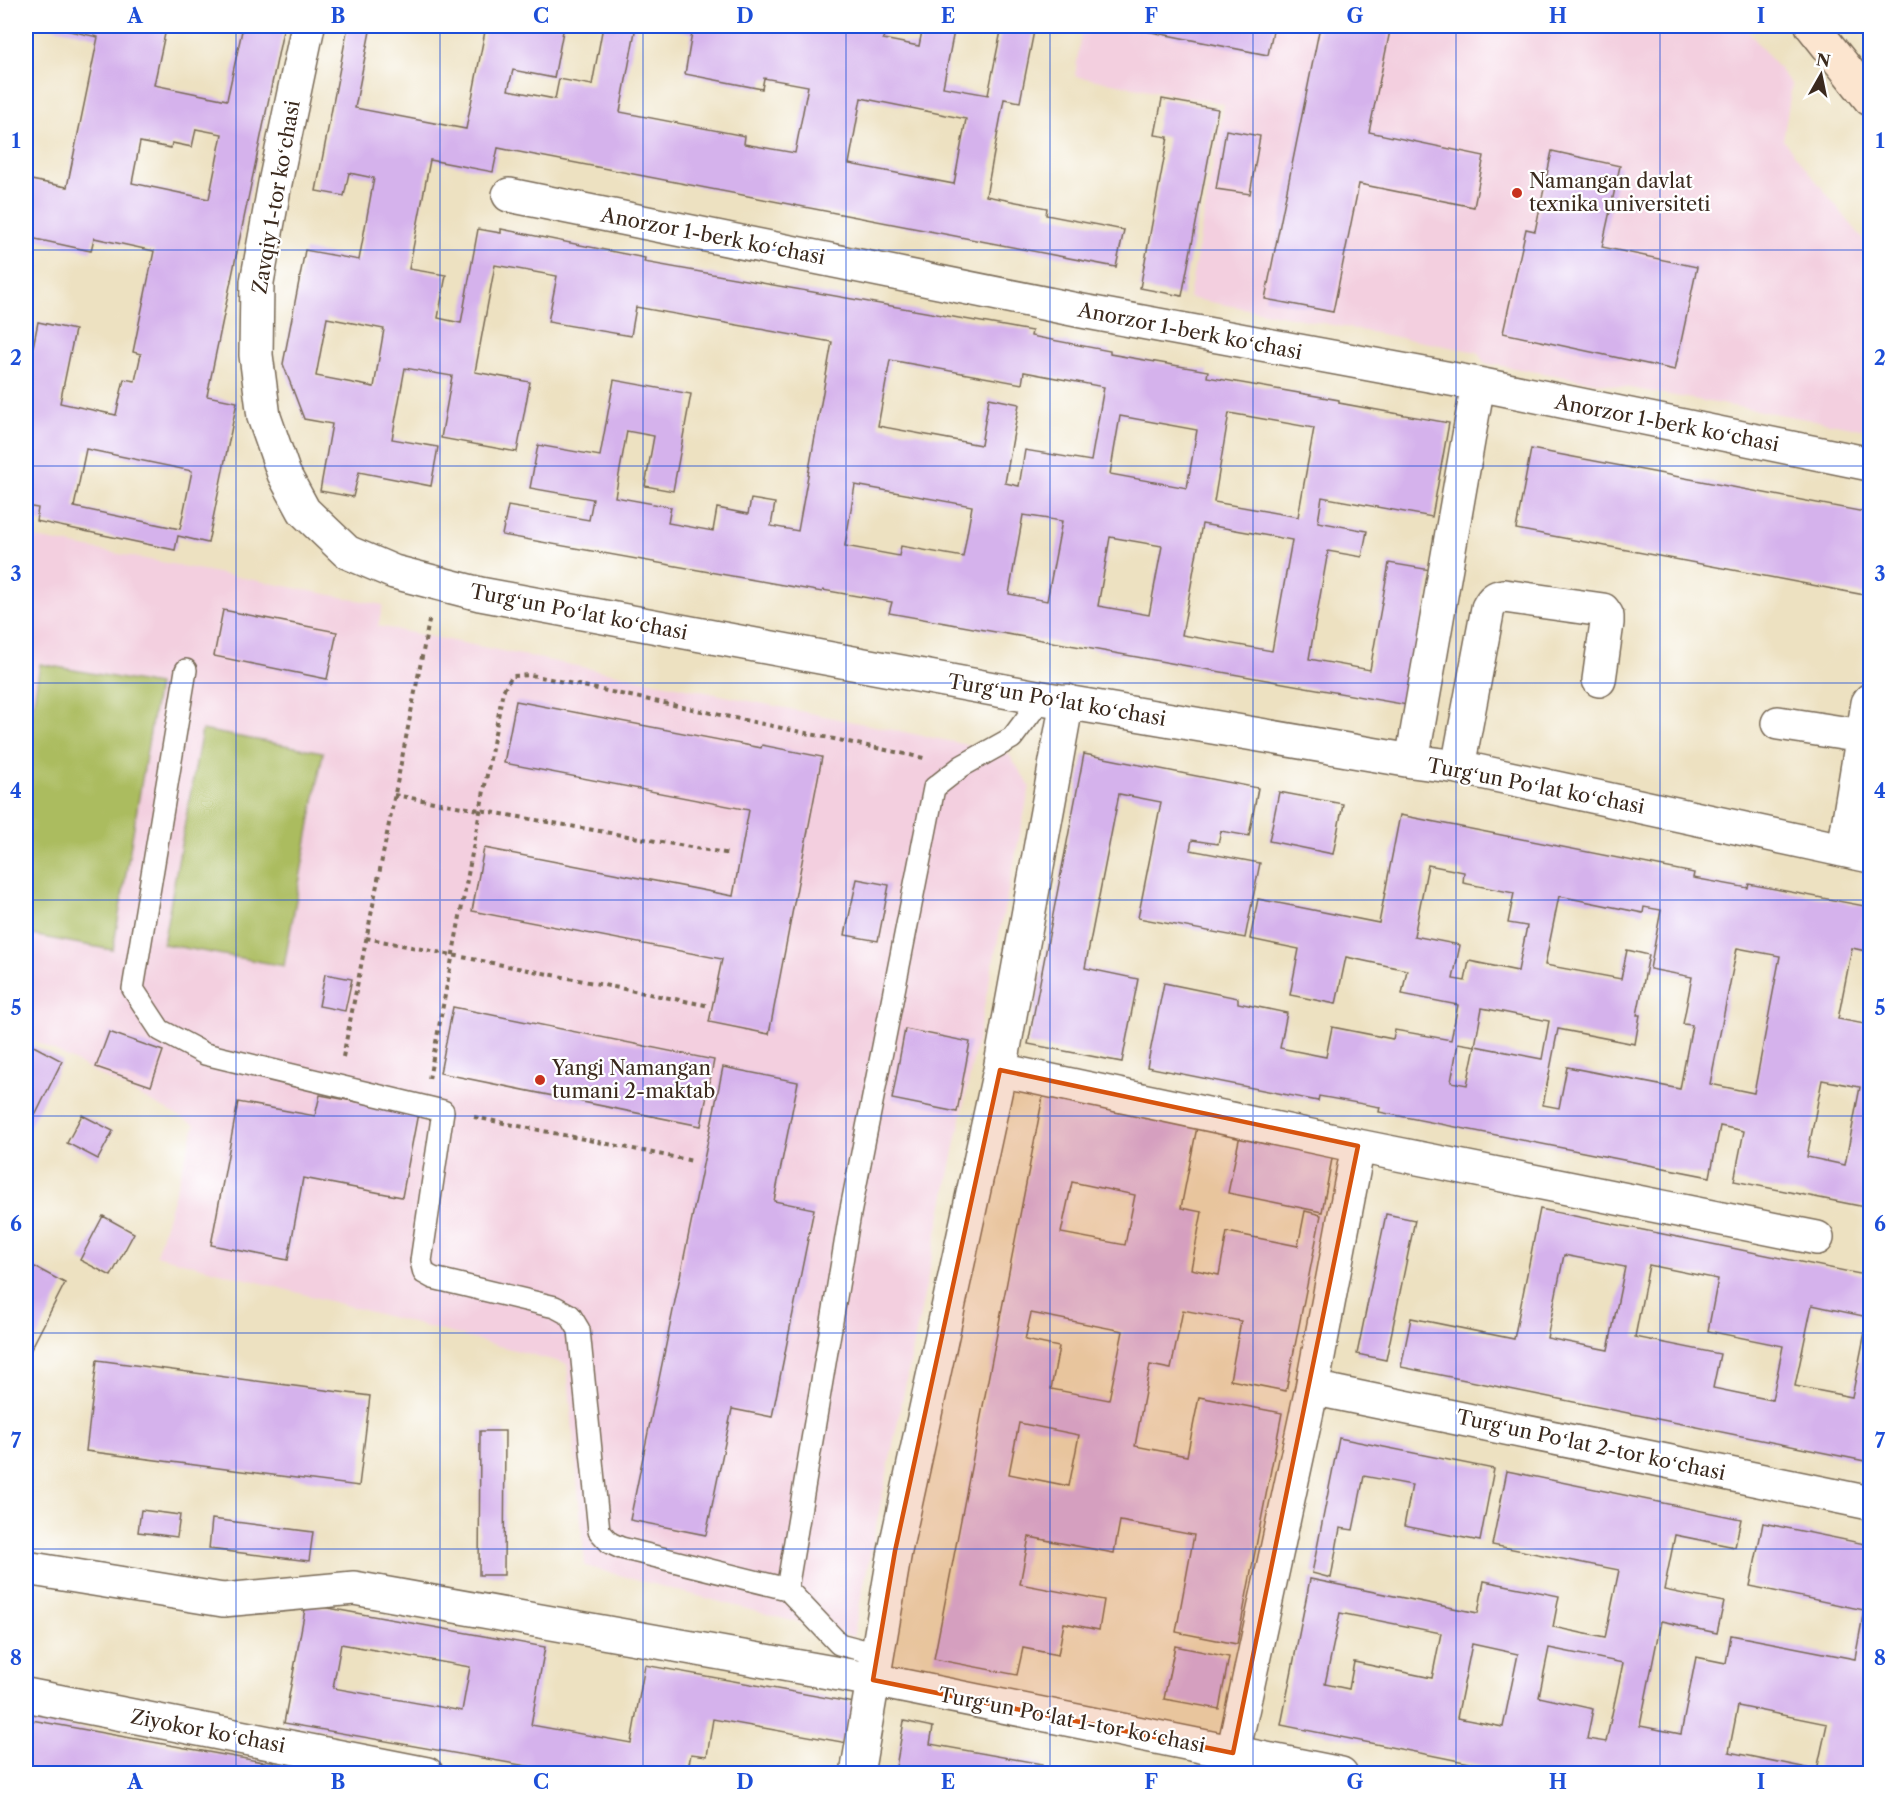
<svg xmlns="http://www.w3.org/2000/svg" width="1896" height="1799" font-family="'Libre Caslon Text',serif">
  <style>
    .built { fill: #f3cfdf }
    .green { fill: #abbc5f; stroke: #73733e; stroke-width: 1.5 }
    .building { fill: #d5b2ec; fill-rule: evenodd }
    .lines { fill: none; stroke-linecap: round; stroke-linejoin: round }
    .lane-casing { stroke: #796a57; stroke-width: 24 }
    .street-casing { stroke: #796a57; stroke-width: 36 }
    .secondary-casing { stroke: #796a57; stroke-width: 36 }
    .path { stroke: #796a57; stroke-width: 4; stroke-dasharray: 4.5 4.5; stroke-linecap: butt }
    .lane { stroke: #fff; stroke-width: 21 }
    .street { stroke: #fff; stroke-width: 33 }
    .secondary { stroke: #fce5cf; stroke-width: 33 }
    .marked { fill: #d7540e; fill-opacity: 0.2; stroke: #d7540e; stroke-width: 4.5; stroke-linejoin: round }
    .grid { fill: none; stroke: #1d4ed8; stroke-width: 1.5; stroke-opacity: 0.55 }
    .poi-dot { fill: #c8321e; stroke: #fff; stroke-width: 2 }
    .labels { text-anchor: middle; stroke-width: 4.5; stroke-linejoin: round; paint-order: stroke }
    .poi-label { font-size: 20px; fill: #3b2a1e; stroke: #fff; text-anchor: start }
    .street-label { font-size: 20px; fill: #3b2a1e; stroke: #fff }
    .neatline { fill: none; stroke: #1d4ed8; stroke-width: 2 }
    .grid-label { font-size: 20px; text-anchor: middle; font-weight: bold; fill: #1d4ed8 }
  </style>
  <rect width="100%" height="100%" fill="#fff"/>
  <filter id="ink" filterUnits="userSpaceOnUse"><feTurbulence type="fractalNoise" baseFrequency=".0167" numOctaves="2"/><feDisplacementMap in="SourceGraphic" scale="12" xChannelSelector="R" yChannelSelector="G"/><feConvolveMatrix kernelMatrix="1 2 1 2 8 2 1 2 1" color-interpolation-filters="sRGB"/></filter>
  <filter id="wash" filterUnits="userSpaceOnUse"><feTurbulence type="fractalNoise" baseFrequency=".008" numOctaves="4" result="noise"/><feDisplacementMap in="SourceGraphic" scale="24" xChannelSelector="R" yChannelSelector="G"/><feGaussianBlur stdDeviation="1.35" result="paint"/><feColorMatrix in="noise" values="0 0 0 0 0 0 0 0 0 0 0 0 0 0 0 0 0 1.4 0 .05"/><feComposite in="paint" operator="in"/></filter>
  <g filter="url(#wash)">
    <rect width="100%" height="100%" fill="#ede1c1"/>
    <path class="built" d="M 1082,26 L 1744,26 L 1792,85 L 1783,140 L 1868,245 L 1870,245 L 1870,430 L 1485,363 L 1477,352 L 1189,298 L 1224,104 L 1075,76 Z
      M 26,536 L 383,605 L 378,626 L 1008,753 L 1030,786 L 853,1637 L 585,1566 L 567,1364 L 156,1255 L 195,1125 L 26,1036 Z"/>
    <path class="green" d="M 40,664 L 158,685 L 113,950 L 26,934 L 26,748 Z
      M 202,730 L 323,752 L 284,966 L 163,944 Z"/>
    <g id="blocks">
      <path class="building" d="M 46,26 L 149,26 L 166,29 L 154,85 L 227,100 L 243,26 L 284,26 L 207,396 L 237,402 L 208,543 L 178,536 L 175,550 L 36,521 L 38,508 L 26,506 L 26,382 L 38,322 L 75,330 L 60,403 L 116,415 L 124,379 L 135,381 L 141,354 L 133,352 L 154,251 L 94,238 L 91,251 L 26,237 L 26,179 L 67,187 L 98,37 ZM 196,129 L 222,134 L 209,199 L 132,183 L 140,142 L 171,148 L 172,143 L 192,147 ZM 86,449 L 192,471 L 180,529 L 74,507 Z
        M 348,26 L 371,26 L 355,108 L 466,129 L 486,26 L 564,26 L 554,78 L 513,70 L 508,90 L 555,99 L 559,79 L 592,85 L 603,26 L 636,26 L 620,112 L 745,136 L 744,144 L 795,153 L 808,86 L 764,78 L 762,89 L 685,74 L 692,33 L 657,26 L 886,26 L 883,39 L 919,46 L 923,26 L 955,26 L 943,87 L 988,95 L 1002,26 L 1035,26 L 1020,102 L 1004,99 L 986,196 L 1047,208 L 1046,215 L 1124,230 L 1116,267 L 498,148 L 493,172 L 430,160 L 409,269 L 446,275 L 438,318 L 461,323 L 478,229 L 501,233 L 501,229 L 645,258 L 644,262 L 1032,331 L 1031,336 L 1110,351 L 1110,354 L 1208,371 L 1207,377 L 1339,400 L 1339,403 L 1449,423 L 1432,517 L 1322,497 L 1318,522 L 1367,531 L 1362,557 L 1328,551 L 1309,659 L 1370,670 L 1389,563 L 1431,570 L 1407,705 L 889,613 L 892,602 L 823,590 L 822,592 L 502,535 L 508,506 L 589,520 L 593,499 L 530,488 L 538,445 L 600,456 L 614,380 L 691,394 L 673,491 L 645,486 L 654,436 L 627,431 L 615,497 L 671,507 L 668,523 L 713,531 L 717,508 L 748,514 L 751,499 L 775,503 L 771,526 L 798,531 L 832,342 L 636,307 L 631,336 L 548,322 L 557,276 L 495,265 L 475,372 L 530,382 L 517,452 L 441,438 L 452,376 L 405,368 L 392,439 L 438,447 L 431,486 L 359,472 L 353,497 L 320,491 L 332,424 L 304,419 L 283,364 L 305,250 L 359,260 L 374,178 L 349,173 L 344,196 L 316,191 ZM 861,98 L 966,119 L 954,184 L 849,164 ZM 327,318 L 384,329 L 374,387 L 316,376 ZM 890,360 L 1022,384 L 1024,372 L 1104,387 L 1091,461 L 1025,450 L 1019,486 L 1005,483 L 1019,404 L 989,398 L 981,445 L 878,426 ZM 1229,413 L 1314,428 L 1298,517 L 1214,502 ZM 1120,416 L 1197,430 L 1187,488 L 1110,474 ZM 855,485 L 972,506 L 963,557 L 901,546 L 899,556 L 845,546 ZM 1023,515 L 1062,521 L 1047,601 L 1009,594 ZM 1202,524 L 1292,540 L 1272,651 L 1182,635 ZM 1110,537 L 1162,546 L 1149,615 L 1098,606 Z
        M 1121,26 L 1274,26 L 1268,55 Z
        M 1320,26 L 1391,26 L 1369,132 L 1484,156 L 1474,207 L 1359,184 L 1333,312 L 1265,299 Z
        M 1162,99 L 1218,109 L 1182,296 L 1140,288 L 1168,137 L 1155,135 Z
        M 1226,130 L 1260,136 L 1250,194 L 1216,189 Z
        M 1552,151 L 1620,166 L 1602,247 L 1697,267 L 1675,370 L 1503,333 L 1526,229 L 1535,231 Z
        M 1531,449 L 1870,513 L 1870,596 L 1516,529 Z
        M 223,610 L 337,632 L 327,679 L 214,656 Z
        M 516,701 L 761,748 L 762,745 L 822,757 L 769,1034 L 709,1022 L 722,959 L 472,911 L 484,848 L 733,896 L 749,810 L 504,763 Z
        M 1084,754 L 1258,788 L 1249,836 L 1221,831 L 1218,844 L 1192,840 L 1190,850 L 1260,863 L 1245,938 L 1138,918 L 1161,802 L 1119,794 L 1085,968 L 1138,979 L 1122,1062 L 1028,1044 Z
        M 1279,792 L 1343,804 L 1333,854 L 1269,841 Z
        M 1400,815 L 1694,873 L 1693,878 L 1748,888 L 1749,884 L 1870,907 L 1870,952 L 1852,948 L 1838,1019 L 1870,1025 L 1870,1208 L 1734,1181 L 1744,1131 L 1720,1126 L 1710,1177 L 1379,1112 L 1380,1107 L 1319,1096 L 1318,1101 L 1147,1067 L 1164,983 L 1238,998 L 1238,1003 L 1287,1013 L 1280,1048 L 1326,1057 L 1332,1027 L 1393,1039 L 1395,1030 L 1451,1040 L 1458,1005 L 1402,994 L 1407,970 L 1346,957 L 1336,1004 L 1290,995 L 1299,949 L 1250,939 L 1258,899 L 1379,923 ZM 1428,865 L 1464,872 L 1463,883 L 1514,893 L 1508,923 L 1527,926 L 1518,971 L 1469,961 L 1465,981 L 1453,979 L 1460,945 L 1414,936 ZM 1559,896 L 1643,913 L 1644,907 L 1661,910 L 1650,969 L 1692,977 L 1683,1024 L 1692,1025 L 1680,1089 L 1567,1067 L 1559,1108 L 1543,1105 L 1558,1029 L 1635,1044 L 1640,1015 L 1637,1015 L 1649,955 L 1627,950 L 1621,979 L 1545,965 ZM 1737,948 L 1780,956 L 1754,1093 L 1710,1084 ZM 1482,1008 L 1549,1021 L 1542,1059 L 1475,1046 L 1467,1085 L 1451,1082 L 1458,1043 L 1475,1046 ZM 1822,1080 L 1860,1087 L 1845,1165 L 1807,1157 Z
        M 857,879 L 889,885 L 878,941 L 845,935 Z
        M 325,974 L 352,979 L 345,1011 L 319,1006 Z
        M 453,1007 L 714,1060 L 701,1126 L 440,1073 Z
        M 905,1029 L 970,1042 L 957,1112 L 892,1099 Z
        M 109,1032 L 163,1051 L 151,1086 L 96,1067 Z
        M 26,1042 L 62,1061 L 26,1134 Z
        M 723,1067 L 798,1082 L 774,1201 L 814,1209 L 772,1417 L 732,1409 L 706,1535 L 630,1520 Z
        M 1044,1091 L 1198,1122 L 1181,1208 L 1202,1212 L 1191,1269 L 1219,1275 L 1227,1232 L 1298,1246 L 1305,1211 L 1321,1215 L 1286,1391 L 1230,1380 L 1241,1321 L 1183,1310 L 1171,1369 L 1150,1365 L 1135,1446 L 1187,1456 L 1199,1397 L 1282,1413 L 1237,1644 L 1176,1632 L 1194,1535 L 1120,1521 L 1114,1553 L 1029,1537 L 1020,1584 L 1104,1600 L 1099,1630 L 1064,1623 L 1058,1655 L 1023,1648 L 1017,1675 L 934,1659 ZM 1072,1182 L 1135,1195 L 1125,1245 L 1061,1233 ZM 1031,1313 L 1123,1331 L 1109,1400 L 1051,1389 L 1059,1347 L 1025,1340 ZM 1019,1423 L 1079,1435 L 1069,1486 L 1009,1474 Z
        M 320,1095 L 418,1113 L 402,1197 L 303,1178 L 288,1260 L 211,1245 L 238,1102 L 315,1116 Z
        M 82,1115 L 113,1131 L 98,1159 L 67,1143 Z
        M 1241,1130 L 1334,1148 L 1322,1212 L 1228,1193 Z
        M 1540,1209 L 1870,1276 L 1870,1462 L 1401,1367 L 1411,1318 L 1514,1339 ZM 1564,1255 L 1625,1267 L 1608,1350 L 1547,1338 ZM 1649,1265 L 1718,1279 L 1708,1331 L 1783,1346 L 1772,1400 L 1713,1388 L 1720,1354 L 1635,1337 ZM 1812,1305 L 1868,1317 L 1852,1397 L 1795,1386 Z
        M 1386,1214 L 1415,1220 L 1386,1360 L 1357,1354 Z
        M 103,1216 L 134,1233 L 111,1276 L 80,1260 Z
        M 35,1267 L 65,1283 L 26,1359 L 26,1284 Z
        M 97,1360 L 370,1396 L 359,1486 L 86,1451 Z
        M 480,1431 L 505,1431 L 504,1575 L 479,1575 Z
        M 1339,1438 L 1494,1469 L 1480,1541 L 1404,1526 L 1412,1485 L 1364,1476 L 1353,1530 L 1340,1528 L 1331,1578 L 1312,1573 Z
        M 1507,1471 L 1741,1519 L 1735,1547 L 1675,1535 L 1664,1590 L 1724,1602 L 1717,1633 L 1661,1621 L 1640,1726 L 1681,1734 L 1696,1657 L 1726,1663 L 1731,1635 L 1855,1659 L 1864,1610 L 1750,1586 L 1763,1523 L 1870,1545 L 1870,1773 L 1519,1773 L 1281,1725 L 1310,1579 L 1478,1613 L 1484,1581 L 1559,1596 L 1553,1627 L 1605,1638 L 1619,1570 L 1492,1545 ZM 1340,1613 L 1441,1633 L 1432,1678 L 1354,1662 L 1349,1689 L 1325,1684 ZM 1472,1644 L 1518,1654 L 1503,1727 L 1457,1718 ZM 1549,1648 L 1623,1663 L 1606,1742 L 1587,1739 L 1593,1709 L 1539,1697 ZM 1738,1706 L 1827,1724 L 1817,1770 L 1729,1752 Z
        M 141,1510 L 180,1515 L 177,1537 L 138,1532 Z
        M 212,1519 L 313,1532 L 309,1561 L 209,1549 Z
        M 306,1604 L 545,1647 L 531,1725 L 631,1743 L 645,1665 L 855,1703 L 847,1743 L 713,1719 L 707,1756 L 691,1754 L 687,1773 L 566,1773 L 284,1723 ZM 341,1644 L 470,1667 L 462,1711 L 333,1688 Z
        M 1175,1646 L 1229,1657 L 1219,1709 L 1164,1699 Z
        M 26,1719 L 318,1772 L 318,1773 L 26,1773 Z
        M 904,1721 L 933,1727 L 930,1744 L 1042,1764 L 1041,1773 L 895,1773 Z"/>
    </g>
  </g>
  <g filter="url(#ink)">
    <use href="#blocks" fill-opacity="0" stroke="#796a57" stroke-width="1.5"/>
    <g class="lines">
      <defs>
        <path id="lane" d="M 186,670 L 133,989 L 160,1030 L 205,1054 L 443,1111 L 421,1261 L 424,1273 L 433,1278 L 555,1307 L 570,1315 L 579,1330 L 599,1531 L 610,1543 L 621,1548 L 787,1589
          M 877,1654 L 839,1644 L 787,1589 L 850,1214 L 934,788 L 962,766 L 1012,738 L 1042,698"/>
        <path id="street" d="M 308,26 L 275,183 L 257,282 L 256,355 L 264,417 L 284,474 L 304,511 L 347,552 L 394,572 L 480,594 L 1042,698 L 1412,761 L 1458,767 L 1870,856
          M 509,195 L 1082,311 L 1478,384 L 1870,464
          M 1778,723 L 1862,736
          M 1412,761 L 1478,384
          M 1458,767 L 1488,608 C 1492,600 1495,597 1504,596 L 1603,610 L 1607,616 L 1607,623 L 1599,680
          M 1844,850 L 1868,703 L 1870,700
          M 1000,1070 L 1358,1146 L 1817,1238
          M 1312,1388 L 1870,1503
          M 26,1568 L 223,1600 L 354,1588 L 873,1680 L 1341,1774
          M 26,1695 L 427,1774
          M 1233,1753 L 1312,1388 L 1358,1146
          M 857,1774 L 895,1551 L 1000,1070 L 1067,701"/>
        <path id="secondary" d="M 1812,26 L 1870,99"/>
      </defs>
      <use href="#lane" class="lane-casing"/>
      <use href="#street" class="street-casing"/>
      <use href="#secondary" class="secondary-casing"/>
      <path class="path" d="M 394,795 L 730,854
        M 366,938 L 710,1006
        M 343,1057 L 430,616
        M 429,1079 L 503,691 L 512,676 L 531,675 L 924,758
        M 474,1117 L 693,1161"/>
      <use href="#lane" class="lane"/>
      <use href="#street" class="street"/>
      <use href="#secondary" class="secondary"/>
    </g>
  </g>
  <path class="marked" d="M 1000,1070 L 1358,1146 L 1233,1753 L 873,1680 L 895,1551 Z"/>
  <path class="grid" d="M 236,26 L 236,1774M 440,26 L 440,1774M 643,26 L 643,1774M 846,26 L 846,1774M 1050,26 L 1050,1774M 1253,26 L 1253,1774M 1456,26 L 1456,1774M 1660,26 L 1660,1774M 26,250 L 1870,250M 26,466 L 1870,466M 26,683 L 1870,683M 26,900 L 1870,900M 26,1116 L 1870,1116M 26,1333 L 1870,1333M 26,1549 L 1870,1549"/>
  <g class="poi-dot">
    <circle cx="1517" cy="193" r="6"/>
    <circle cx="540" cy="1080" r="6"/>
  </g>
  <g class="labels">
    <g class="poi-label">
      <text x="1529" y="188">Namangan davlat<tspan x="1529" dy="23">texnika universiteti</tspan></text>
      <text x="552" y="1075">Yangi Namangan<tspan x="552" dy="23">tumani 2-maktab</tspan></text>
    </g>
    <g class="street-label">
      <text transform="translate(276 197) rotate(-80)" y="7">Zavqiy 1-tor koʻchasi</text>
      <text transform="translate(713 236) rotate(11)" y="7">Anorzor 1-berk koʻchasi</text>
      <text transform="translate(1190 331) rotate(11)" y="7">Anorzor 1-berk koʻchasi</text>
      <text transform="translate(1667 423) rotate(11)" y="7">Anorzor 1-berk koʻchasi</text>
      <text transform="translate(579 612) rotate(11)" y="7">Turgʻun Poʻlat koʻchasi</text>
      <text transform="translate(1057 700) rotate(10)" y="7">Turgʻun Poʻlat koʻchasi</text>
      <text transform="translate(1536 786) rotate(11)" y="7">Turgʻun Poʻlat koʻchasi</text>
      <text transform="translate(1591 1445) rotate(12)" y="7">Turgʻun Poʻlat 2-tor koʻchasi</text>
      <text transform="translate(1072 1720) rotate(11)" y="7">Turgʻun Poʻlat 1-tor koʻchasi</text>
      <text transform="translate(208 1731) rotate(11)" y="7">Ziyokor koʻchasi</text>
    </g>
  </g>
  <rect width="1896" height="1799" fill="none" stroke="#fff" stroke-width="66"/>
  <g transform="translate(1821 75) rotate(9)" stroke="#ffffff" stroke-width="4.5" paint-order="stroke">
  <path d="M0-4.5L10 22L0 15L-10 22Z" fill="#3b2a1e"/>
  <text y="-9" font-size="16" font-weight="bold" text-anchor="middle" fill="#3b2a1e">N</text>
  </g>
  <rect x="33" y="33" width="1830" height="1733" class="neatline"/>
  <g class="grid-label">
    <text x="135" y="23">A</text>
    <text x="338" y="23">B</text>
    <text x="541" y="23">C</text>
    <text x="745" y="23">D</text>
    <text x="948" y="23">E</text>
    <text x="1151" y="23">F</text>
    <text x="1355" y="23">G</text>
    <text x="1558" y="23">H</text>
    <text x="1761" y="23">I</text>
    <text x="16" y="148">1</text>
    <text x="1880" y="148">1</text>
    <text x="16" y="365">2</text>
    <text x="1880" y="365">2</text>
    <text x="16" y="581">3</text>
    <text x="1880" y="581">3</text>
    <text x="16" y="798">4</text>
    <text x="1880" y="798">4</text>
    <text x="16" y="1015">5</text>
    <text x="1880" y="1015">5</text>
    <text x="16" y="1231">6</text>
    <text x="1880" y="1231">6</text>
    <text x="16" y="1448">7</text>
    <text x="1880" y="1448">7</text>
    <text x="16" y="1665">8</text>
    <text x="1880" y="1665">8</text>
    <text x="135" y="1789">A</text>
    <text x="338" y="1789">B</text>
    <text x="541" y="1789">C</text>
    <text x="745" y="1789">D</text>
    <text x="948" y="1789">E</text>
    <text x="1151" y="1789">F</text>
    <text x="1355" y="1789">G</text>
    <text x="1558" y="1789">H</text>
    <text x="1761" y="1789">I</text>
  </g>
</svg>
